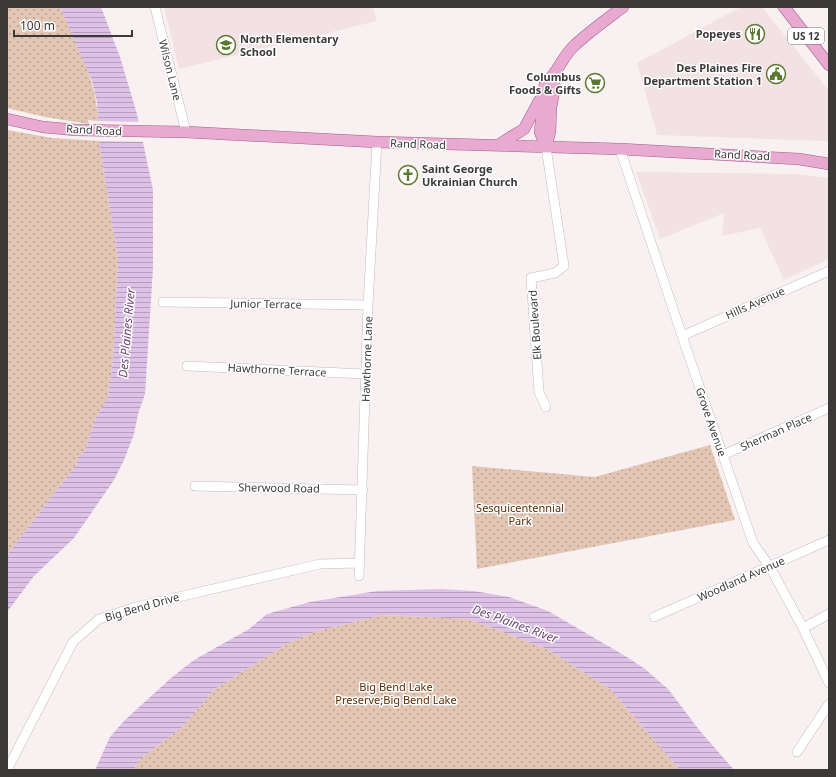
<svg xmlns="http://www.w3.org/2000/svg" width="836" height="777" font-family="'Noto Sans',sans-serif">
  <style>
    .built { fill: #f2e2e4 }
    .park { fill: url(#park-dots) }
    .water { fill: url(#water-rules) }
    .pier { fill: #f8f0f1 }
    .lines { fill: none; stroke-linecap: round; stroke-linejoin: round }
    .minor-casing { stroke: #c3bcbd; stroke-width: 10 }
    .major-casing { stroke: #a25d88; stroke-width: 12 }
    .minor { stroke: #fff; stroke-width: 9 }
    .major { stroke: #e8aad1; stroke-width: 11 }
    .labels { text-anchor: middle; stroke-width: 3; stroke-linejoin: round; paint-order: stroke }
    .shield { fill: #fff; stroke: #767474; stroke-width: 1 }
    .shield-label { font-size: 10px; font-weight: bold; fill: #3c3939 }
    .poi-label { font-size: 11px; font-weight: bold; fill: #3c3939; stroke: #fff; text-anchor: end }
    .street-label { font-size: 11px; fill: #3c3939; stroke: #fff }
    .park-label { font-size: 11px; fill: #5e2d00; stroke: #fff }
    .water-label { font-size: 12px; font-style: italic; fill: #6d4677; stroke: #fff }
  </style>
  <defs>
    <pattern id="park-dots" width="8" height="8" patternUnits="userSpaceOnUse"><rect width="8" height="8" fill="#e2c6b3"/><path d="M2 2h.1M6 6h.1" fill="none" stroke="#b8a293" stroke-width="1.8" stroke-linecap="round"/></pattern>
    <pattern id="water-rules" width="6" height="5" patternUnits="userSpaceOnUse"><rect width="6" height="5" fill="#dec1e6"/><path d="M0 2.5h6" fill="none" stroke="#b59ebb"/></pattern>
  </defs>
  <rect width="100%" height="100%" fill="#f8f0f1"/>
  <path class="built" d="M 164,7 L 373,7 L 377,21 L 179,69 Z
    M 741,7 L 762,7 L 829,91 L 829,141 L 657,135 L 637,63 Z
    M 636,172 L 795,174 L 829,178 L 829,259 L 784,280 L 760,228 L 722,236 L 724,213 L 660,239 Z"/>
  <path class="park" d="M 7,7 L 60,7 C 76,44 97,80 98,121 L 88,120 L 89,124 L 45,117 L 7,108 Z
    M 7,130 L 52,138 L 99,141 L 118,259 L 113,360 L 108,398 L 95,420 L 85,451 L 78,457 L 76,465 L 7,555 Z
    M 710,445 L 735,520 L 477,569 L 472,466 L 595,477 Z
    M 383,615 L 469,619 L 547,649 L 610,689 L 680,770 L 134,770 L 139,760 L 182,727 L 215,689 L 290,642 L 317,631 Z"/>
  <path class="water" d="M 60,7 L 101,7 L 120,57 L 137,114 L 153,190 L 153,268 L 145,394 L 138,414 L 134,434 L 124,460 L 114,480 L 74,538 L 34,576 L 7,612 L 7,555 L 76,465 L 78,457 L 85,451 L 95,420 L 108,397 L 113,360 L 118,259 L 99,141 L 97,102 L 92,81 Z
    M 440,589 L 474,591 L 509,597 L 548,611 L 627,657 L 645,669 L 668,689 L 700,731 L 734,770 L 680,770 L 610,689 L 547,649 L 469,619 L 383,615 L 317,631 L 290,642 L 215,689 L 182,727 L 139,760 L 134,770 L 95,770 L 110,737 L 125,720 L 171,678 L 194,660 L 249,629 L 267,614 L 310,602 L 377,591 Z"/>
  <path class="pier" d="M 96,121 L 140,122 L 145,142 L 97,141 Z"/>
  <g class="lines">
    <defs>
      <path id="minor" d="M 155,7 L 186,132
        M 620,149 L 682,336 L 753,543 L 770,567 L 803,628 L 829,683
        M 163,302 L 368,305
        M 682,336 L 829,271
        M 187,366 L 366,374
        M 546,407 L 539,392 L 531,278 L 555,273 L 564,266 L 546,147
        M 723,455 L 829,408
        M 195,486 L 363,490
        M 359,576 L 368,305 L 377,142
        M 654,617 L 829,540
        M 803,628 L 829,614
        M 797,752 L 829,704
        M 7,770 L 73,642 L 99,619 L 136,607 L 320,564 L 359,563"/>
      <path id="major" d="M 784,7 L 829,65
        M 7,119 L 43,127 L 76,130 L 186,132 L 377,142 L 620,149 L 799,159 L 829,164
        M 498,145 L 524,129 L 539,101
        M 546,147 L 540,132 L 545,83 C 558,74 562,56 575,45 C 590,31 607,19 623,7
        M 546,147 L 550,132 L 551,107 L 555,87 L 552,79"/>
    </defs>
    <use href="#minor" class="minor-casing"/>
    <use href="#major" class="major-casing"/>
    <use href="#minor" class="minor"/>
    <use href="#major" class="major"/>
  </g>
  <defs>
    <symbol id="restaurant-ring" viewBox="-11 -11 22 22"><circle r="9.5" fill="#fff" stroke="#5b792e" stroke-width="1.5"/><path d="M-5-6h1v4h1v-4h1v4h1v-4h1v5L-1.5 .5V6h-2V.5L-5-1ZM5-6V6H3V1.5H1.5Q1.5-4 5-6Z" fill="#5b792e"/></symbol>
    <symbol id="school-ring" viewBox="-11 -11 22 22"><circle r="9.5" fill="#fff" stroke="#5b792e" stroke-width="1.5"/><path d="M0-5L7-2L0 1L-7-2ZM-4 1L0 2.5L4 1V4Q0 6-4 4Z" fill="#5b792e"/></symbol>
    <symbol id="civic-ring" viewBox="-11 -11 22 22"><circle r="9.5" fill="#fff" stroke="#5b792e" stroke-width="1.5"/><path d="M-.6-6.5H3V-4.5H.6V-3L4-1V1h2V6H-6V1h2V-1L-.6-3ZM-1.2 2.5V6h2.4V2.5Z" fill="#5b792e"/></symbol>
    <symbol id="supermarket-ring" viewBox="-11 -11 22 22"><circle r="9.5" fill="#fff" stroke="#5b792e" stroke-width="1.5"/><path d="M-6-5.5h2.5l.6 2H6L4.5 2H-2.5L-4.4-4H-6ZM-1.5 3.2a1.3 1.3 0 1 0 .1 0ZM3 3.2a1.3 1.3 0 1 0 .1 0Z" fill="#5b792e"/></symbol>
    <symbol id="church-ring" viewBox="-11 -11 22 22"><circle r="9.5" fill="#fff" stroke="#5b792e" stroke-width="1.5"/><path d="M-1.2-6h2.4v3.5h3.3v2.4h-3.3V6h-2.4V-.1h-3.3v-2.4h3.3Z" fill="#5b792e"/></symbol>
  </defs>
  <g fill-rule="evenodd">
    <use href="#restaurant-ring" x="744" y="23" width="22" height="22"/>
    <use href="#school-ring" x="215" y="34" width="22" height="22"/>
    <use href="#civic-ring" x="765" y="63" width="22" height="22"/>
    <use href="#supermarket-ring" x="584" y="72" width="22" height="22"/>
    <use href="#church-ring" x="397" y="164" width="22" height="22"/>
  </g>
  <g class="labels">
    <rect class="shield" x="788" y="28" width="36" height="16" rx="3"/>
    <g class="shield-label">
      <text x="806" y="40">US 12</text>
    </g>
    <g class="poi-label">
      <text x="741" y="38">Popeyes</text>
      <text x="240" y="43" text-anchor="start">North Elementary<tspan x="240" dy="13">School</tspan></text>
      <text x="762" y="72">Des Plaines Fire<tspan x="762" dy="13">Department Station 1</tspan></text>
      <text x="581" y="81">Columbus<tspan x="581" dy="13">Foods &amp; Gifts</tspan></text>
      <text x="422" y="173" text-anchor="start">Saint George<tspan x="422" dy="13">Ukrainian Church</tspan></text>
    </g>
    <g class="street-label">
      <text transform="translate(170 70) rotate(76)" y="4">Wilson Lane</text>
      <text transform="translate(94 130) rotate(3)" y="4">Rand Road</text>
      <text transform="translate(418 144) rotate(2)" y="4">Rand Road</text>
      <text transform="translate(742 155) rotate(3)" y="4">Rand Road</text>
      <text transform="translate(755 303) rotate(-24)" y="4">Hills Avenue</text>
      <text transform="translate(266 304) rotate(1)" y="4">Junior Terrace</text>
      <text transform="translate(535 325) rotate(-94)" y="4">Elk Boulevard</text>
      <text transform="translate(367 359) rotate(-88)" y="4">Hawthorne Lane</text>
      <text transform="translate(277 370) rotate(3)" y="4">Hawthorne Terrace</text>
      <text transform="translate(711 422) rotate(71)" y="4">Grove Avenue</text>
      <text transform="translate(776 432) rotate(-24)" y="4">Sherman Place</text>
      <text transform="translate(279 488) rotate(1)" y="4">Sherwood Road</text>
      <text transform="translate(741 579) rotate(-24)" y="4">Woodland Avenue</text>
      <text transform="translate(142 607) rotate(-16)" y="4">Big Bend Drive</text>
    </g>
    <g class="park-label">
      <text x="520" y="512">Sesquicentennial<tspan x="520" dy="13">Park</tspan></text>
      <text x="396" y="691">Big Bend Lake<tspan x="396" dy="13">Preserve;Big Bend Lake</tspan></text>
    </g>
    <g class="water-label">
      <text transform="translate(127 333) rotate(-85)" y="4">Des Plaines River</text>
      <text transform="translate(515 624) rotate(20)" y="4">Des Plaines River</text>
    </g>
  </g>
  <rect width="836" height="777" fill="none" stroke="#3c3939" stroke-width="16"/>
  <path d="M14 30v6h118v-6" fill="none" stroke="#3c3939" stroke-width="2"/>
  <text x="20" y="30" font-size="12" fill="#3c3939" stroke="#ffffff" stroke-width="3" paint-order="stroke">100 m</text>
</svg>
